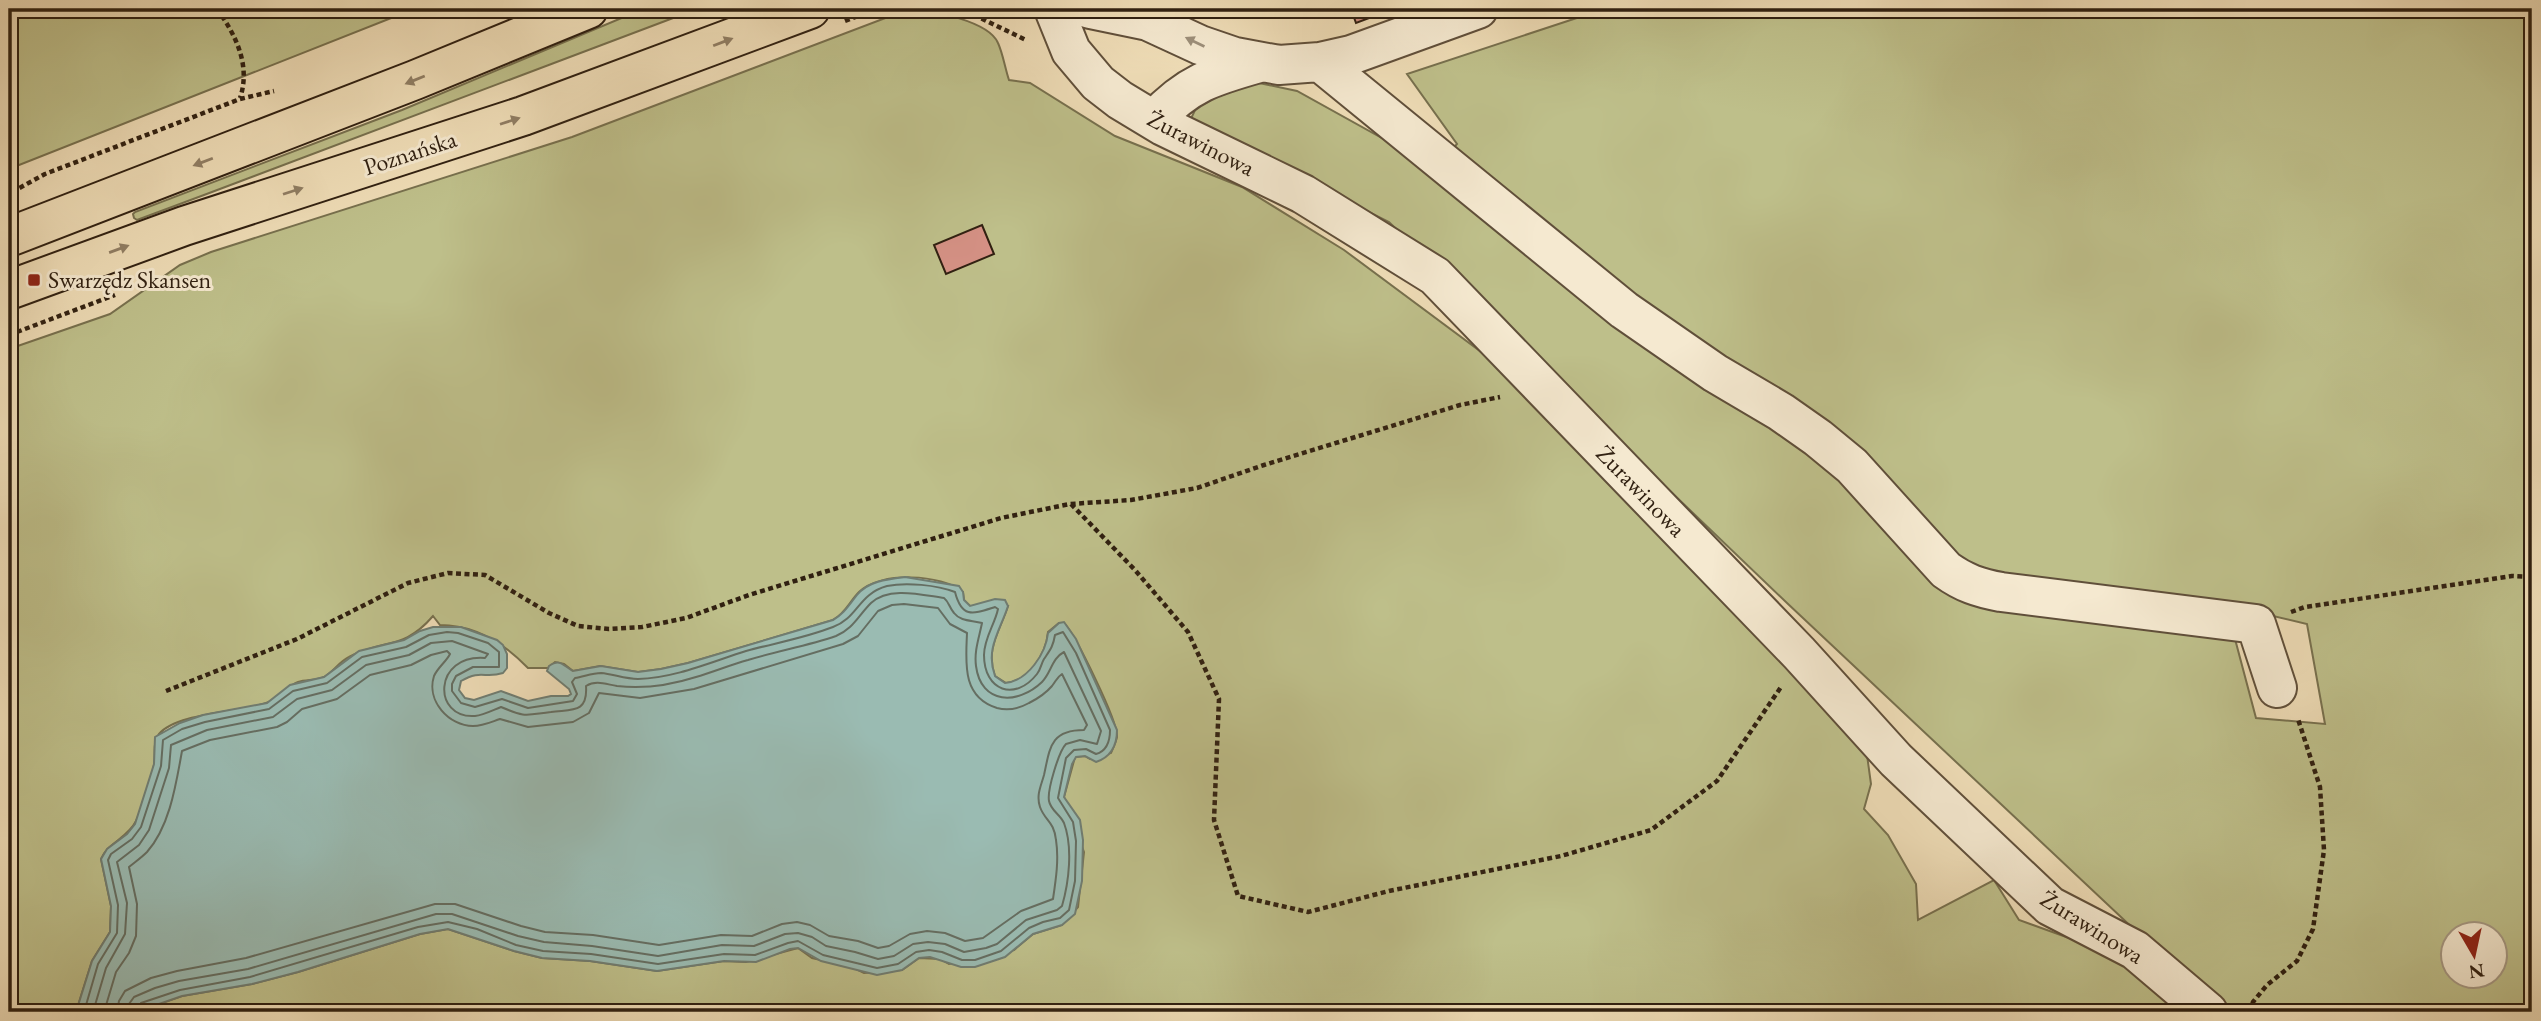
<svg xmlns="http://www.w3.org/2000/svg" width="2541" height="1021" font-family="'EB Garamond',serif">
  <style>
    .green { fill: #bebf8a; stroke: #77704e; stroke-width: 2; fill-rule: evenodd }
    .water { fill: #9abbb2; stroke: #707d72; stroke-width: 2 }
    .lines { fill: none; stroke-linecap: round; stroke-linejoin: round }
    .shore { stroke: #656e62; stroke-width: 2 }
    .building { fill: #d59185; stroke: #302011; stroke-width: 2 }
    .minor-casing { stroke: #604f3a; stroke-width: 42 }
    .major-casing { stroke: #302011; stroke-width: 42 }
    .path { stroke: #302011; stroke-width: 4.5; stroke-dasharray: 5 3.5; stroke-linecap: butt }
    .minor { stroke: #f5e9d0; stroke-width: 38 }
    .major { stroke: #efddb7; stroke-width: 38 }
    .oneway { fill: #907e64 }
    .oneway2 { fill: #9c8f7a }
    .poi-dot { fill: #8f2418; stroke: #f5e9d0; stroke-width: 2.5 }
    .labels { text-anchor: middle; stroke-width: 6; stroke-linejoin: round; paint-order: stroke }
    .street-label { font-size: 24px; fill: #302011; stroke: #f5e9d0 }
    .poi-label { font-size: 24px; fill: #302011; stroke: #f5e9d0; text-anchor: start }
  </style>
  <rect width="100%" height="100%" fill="#efddb7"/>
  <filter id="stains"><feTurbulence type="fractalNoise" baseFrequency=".00286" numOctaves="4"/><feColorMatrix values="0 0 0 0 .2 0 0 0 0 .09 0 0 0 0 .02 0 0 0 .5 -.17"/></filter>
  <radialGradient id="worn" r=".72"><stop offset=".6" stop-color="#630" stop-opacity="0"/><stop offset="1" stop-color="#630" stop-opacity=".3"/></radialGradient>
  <path class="green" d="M 9,9 L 414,9 L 9,169 Z
    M 643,9 L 697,9 L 204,195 L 137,220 L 134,218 L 133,214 L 135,212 L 402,110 Z
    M 909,9 C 931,10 989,21 998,43 C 1003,54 1005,68 1009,80 L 1030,83 L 1115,136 L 1242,187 L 1344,250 L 1539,395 L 1867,755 L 1871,784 L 1864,809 L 1888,835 L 1916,884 L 1918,920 L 1994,880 L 2019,920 L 2130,960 L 2183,1012 L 136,1012 L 182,996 L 252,984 L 298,972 L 420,934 L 448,929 L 514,951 L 542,958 L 590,961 L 657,971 L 724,961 L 746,962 L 798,948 L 812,958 L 852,967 L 864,973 L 902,970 L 919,958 L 940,959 L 949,964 L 1014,950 L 1033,934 L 1062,925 L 1078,907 L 1084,852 L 1064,797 L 1075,757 L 1085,756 L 1090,759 L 1111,753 C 1113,748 1116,742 1117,737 C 1118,721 1076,636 1064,623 L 1059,623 L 1048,632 C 1046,654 1029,681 1006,683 L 995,676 C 985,649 1000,631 1008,606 L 970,606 L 964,600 L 963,592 C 942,574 880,571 859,592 C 849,602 846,613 833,620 L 688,663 L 661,669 L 638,672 L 600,666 L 573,671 L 564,664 L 555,662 L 548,668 L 528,668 C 505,644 475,625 440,625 L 433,616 C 403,651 384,638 349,657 C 339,662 333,672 324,677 C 316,681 306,679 298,682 C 286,687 278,699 266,703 C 241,712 176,713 159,734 C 152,743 156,754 154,765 C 151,783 144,804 136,821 C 128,838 107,843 101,859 L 111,906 L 110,932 L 92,961 L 76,1012 L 9,1012 L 9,349 L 110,314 L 180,265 L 211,252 L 572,137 Z
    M 1604,9 L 2532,9 L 2532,1012 L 2222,1012 L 1787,603 L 1389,222 L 1297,176 L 1187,127 L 1205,89 L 1240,79 L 1297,91 L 1436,168 L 1457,144 L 1407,74 ZM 2226,605 L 2307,624 L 2325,724 L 2256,718 ZM 2454,934 L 2496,934 L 2496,976 L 2454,976 Z"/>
  <path class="water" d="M 905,577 L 959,586 L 963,592 L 964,600 L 970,606 L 995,599 L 1005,600 L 1008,606 C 1000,631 985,649 995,676 L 1005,683 C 1028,681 1046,653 1048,633 L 1059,623 L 1064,622 L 1076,639 L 1117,730 C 1117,746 1111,757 1096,762 L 1085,756 L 1076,757 L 1072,764 L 1064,797 L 1080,820 L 1083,840 L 1082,881 L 1075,914 L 1062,925 L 1033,934 L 1005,957 L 975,967 L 961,967 L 930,957 L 919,958 L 902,970 L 877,975 L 821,961 L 798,948 L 790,949 L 756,962 L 724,961 L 657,971 L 590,961 L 542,958 L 514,951 L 448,929 L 420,934 L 298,972 L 252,984 L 182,996 L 136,1012 L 76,1012 L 92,961 L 110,932 L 111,906 L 101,859 L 107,849 L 127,834 L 135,824 L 154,764 L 155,737 L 180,723 L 203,715 L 267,703 L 290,685 L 324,677 L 359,651 L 404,640 L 420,631 L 433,627 L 461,627 L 497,640 L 503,645 L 507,654 L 507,668 L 503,673 C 484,679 482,669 461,681 L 459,690 L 465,698 L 474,700 L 501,691 L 528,701 L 551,696 L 568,696 L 571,694 L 569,689 L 547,671 L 549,666 C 561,658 563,666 573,671 L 601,666 L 638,672 L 661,669 L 688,663 L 833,620 C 844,614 849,605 857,595 C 868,581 888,579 905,577 Z"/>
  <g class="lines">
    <path class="shore" d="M 84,1012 L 98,964 L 117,933 L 118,905 L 108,860 L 111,854 L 132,839 L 141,827 L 161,766 L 163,740 L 182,729 L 205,722 L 269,709 L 293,691 L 327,683 L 362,657 L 406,647 L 429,635 L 447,632 L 458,633 L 488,643 L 499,652 L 499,667 L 473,667 L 456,676 L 452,684 L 452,691 L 461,703 L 475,707 L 502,699 L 528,708 L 573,701 L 577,694 L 572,682 L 575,678 C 583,677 592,673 601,673 C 613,674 625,679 638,679 C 675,678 711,662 746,651 C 775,643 805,638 833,627 C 858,618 858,594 887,586 C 906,582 937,585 955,592 C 962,619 973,614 995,607 L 998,609 C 995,624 984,638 984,655 C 984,691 1015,702 1037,674 C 1041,669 1041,664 1044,659 C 1050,650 1053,647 1055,635 L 1063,632 L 1076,653 L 1110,730 C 1110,741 1107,751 1096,754 L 1086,749 L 1074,750 L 1066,758 L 1058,798 L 1073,822 L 1076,841 L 1075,881 L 1069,910 L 1060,918 L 1043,922 L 1029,928 L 1001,951 L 975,960 L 962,960 L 942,952 L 929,950 L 916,952 L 898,964 L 877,968 L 823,955 L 798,941 L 788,943 L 755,955 L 724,954 L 658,964 L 591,954 L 543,951 L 516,945 L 477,929 L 448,922 L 418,927 L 250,977 L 180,990 L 141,1003 L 136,1012
      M 93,1012 L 106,968 L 125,934 L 127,903 L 117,862 L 139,845 L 149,830 L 169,768 L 171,745 L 207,730 L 273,717 L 297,699 L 332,690 L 366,665 L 409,655 L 431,643 L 452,641 L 488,654 L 485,658 C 433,654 432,719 475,716 C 484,715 493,710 501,707 C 527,718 525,715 551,712 C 571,709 588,714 586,686 C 596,680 605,684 617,686 C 643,689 671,685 696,677 C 713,672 730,665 748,660 C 777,651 807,646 836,636 C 853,629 858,616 871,603 C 889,586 922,595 944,598 C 949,602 949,607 954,613 C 961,622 972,620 982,623 C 979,638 974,651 976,666 C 981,705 1018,705 1042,682 C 1051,673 1052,658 1064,652 L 1101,731 L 1097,744 L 1080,740 L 1066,744 C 1059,751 1047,790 1049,801 C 1051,811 1060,814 1064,823 C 1073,847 1069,882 1062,906 L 1057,910 L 1026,920 L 997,944 L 986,948 L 964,952 L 945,944 L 928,942 L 913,944 L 894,956 L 878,959 L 855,952 L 826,946 L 812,937 L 798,933 L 785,934 L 754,946 L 722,945 L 658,956 L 592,946 L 544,942 L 518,936 L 452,914 L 436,914 L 248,969 L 179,981 L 155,988 L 134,997 L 129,1004 L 128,1012
      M 104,1012 L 116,972 L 129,953 L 136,936 L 137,904 L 129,867 C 135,862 141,858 147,852 C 170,826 176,784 182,751 L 210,740 L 277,727 L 287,722 L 302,709 L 337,699 L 370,675 L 411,665 L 431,655 L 447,651 L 450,654 C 446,662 438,667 434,676 C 426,701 449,726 473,726 C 483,726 491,722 500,719 L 528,727 L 573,722 L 589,713 L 599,693 L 640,698 L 694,689 L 843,644 L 858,636 L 878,611 L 892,605 L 904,604 L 938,608 L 950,624 L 967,633 C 966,661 961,697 997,708 C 1008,711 1020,708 1029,703 C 1037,699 1046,693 1052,686 C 1056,681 1057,677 1062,674 L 1087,725 L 1084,730 C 1050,730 1050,748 1044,775 C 1041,786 1036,795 1040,807 C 1045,821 1054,821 1056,840 C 1059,859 1056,879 1053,899 L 1021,911 L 983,938 L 965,941 L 945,933 L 927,931 L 910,934 L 889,946 L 878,948 L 858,941 L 829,936 L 810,925 L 797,922 L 782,924 L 752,936 L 721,935 L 659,945 L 593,935 L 545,932 L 521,926 L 455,904 L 435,904 L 246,958 L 177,971 L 151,978 L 125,991 L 119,1001 L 117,1012"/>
  </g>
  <path class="building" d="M 1351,9 L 1393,9 L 1356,23 Z
    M 982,225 L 994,254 L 946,274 L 934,245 Z"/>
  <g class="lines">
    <defs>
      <path id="minor" d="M 1054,9 L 1071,51 L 1098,83 L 1120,100 L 1163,126 L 1303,194 L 1435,276 L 1799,653 L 1896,760 L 2050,906 L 2135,950 L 2208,1012
        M 1090,9 L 1148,21 L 1200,45 L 1235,57 L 1279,65 L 1320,62 L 1351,55 L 1478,9
        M 1320,62 L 1624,310 L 1715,373 L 1781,412 L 1818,438 L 1852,466 L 1946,570 C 1964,583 1979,588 2001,592 L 2256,624 L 2277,688
        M 1154,120 C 1188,83 1213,76 1259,63"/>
      <path id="major" d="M 9,237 L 415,80 L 588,9
        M 9,290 L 184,226 L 523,116 L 810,9"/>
    </defs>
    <use href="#minor" class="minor-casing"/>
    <use href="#major" class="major-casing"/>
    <path class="path" d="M 217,9 C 236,35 251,66 240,98
      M 949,9 L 974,15 L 1026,40
      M 845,21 L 877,9
      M 12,192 L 45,174 L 240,99 L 274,91
      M 9,335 L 115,295
      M 1071,504 L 1135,570 L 1188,632 L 1219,699 L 1214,820 L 1238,896 L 1308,912 L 1389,891 L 1561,856 L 1651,830 L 1717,781 L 1781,687
      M 2291,612 L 2305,607 L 2512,576 L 2532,577
      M 166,691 L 297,639 L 408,583 L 448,573 L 485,575 L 549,613 L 578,626 L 609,629 L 642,627 L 686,618 L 749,595 L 1001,518 L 1070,504 L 1131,500 L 1197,488 L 1264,465 L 1460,405 L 1500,397
      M 2250,1012 L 2253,1002 L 2267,985 L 2297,961 L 2313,929 L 2324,850 L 2320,787 L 2298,719"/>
    <use href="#minor" class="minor"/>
    <use href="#major" class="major"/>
  </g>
  <defs><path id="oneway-solid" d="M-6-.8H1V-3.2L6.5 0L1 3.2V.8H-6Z" transform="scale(1.75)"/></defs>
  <g class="oneway">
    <use href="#oneway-solid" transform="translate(723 42) rotate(-21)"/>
    <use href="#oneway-solid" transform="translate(415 80) rotate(158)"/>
    <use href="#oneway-solid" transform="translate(510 121) rotate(-18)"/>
    <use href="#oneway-solid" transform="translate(203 162) rotate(159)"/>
    <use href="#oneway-solid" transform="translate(293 191) rotate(-18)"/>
    <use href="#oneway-solid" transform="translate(119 249) rotate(-20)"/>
  </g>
  <use class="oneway2" href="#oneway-solid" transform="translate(1195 42) rotate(-154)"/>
  <rect class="poi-dot" x="27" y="273" width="14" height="14" rx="3.5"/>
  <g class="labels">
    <g class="street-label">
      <text transform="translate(1201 143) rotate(27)" y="8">Żurawinowa</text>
      <text transform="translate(410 153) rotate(-18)" y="8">Poznańska</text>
      <text transform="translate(1641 491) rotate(46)" y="8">Żurawinowa</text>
      <text transform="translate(2092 927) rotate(32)" y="8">Żurawinowa</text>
    </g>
    <g class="poi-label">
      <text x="48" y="288">Swarzędz Skansen</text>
    </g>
  </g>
  <rect width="2541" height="1021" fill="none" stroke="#efddb7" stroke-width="35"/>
  <rect x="10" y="10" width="2520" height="1000" fill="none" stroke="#302011" stroke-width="3.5"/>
  <rect x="18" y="18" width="2506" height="986" fill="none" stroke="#302011" stroke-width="2"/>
  <g transform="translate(2474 955) rotate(171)"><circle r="33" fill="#f5e9d0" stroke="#a69984" stroke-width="2"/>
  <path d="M0-5L12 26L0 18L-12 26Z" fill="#8f2418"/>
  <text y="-10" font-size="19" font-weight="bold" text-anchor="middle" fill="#302011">N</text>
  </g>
  <rect width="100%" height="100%" filter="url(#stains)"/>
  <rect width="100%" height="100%" fill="url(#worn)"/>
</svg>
